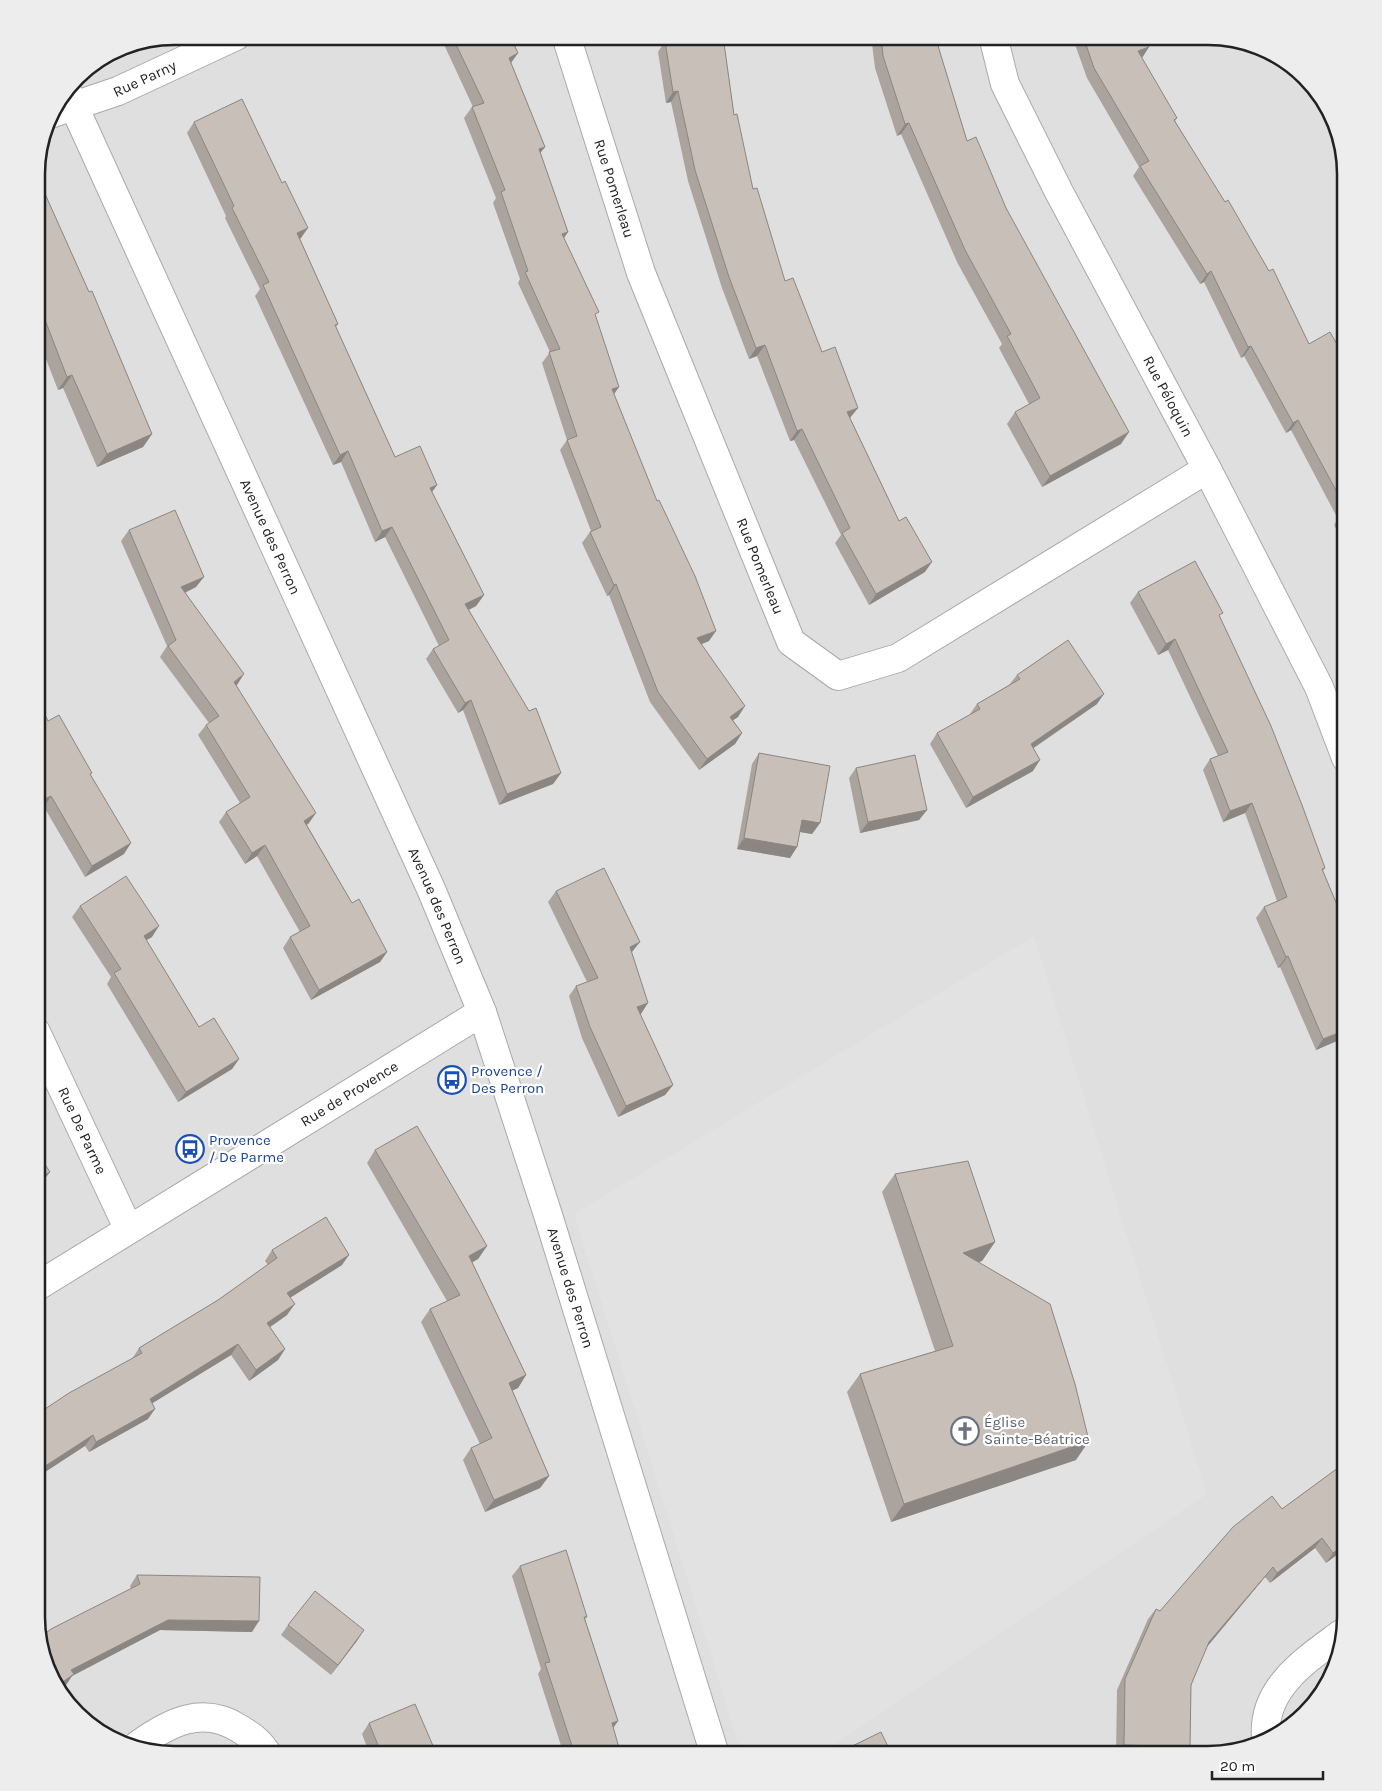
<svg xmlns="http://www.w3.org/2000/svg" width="1382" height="1791" font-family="Karla,sans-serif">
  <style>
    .residential { fill: #e0dfdf }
    .parking { fill: #e2e2e2 }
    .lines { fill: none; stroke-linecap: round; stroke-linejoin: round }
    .minor-casing { stroke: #a9a9a9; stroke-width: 30 }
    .minor { stroke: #fff; stroke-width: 28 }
    .wall { fill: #aba49e }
    .shaded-wall { fill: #8b8681 }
    .building { fill: #c7bfb8; stroke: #8b8681 }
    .labels { text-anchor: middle; stroke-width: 4.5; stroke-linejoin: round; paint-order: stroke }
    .street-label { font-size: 15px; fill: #222; stroke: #fff }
    .transit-label { font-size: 15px; fill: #164399; stroke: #fff; text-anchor: start }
    .worship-label { font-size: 15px; fill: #5b616d; stroke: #fff; text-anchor: start }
    .rim { fill: none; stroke: #222; stroke-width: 2.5 }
  </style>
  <rect width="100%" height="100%" fill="#f2efe9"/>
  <path class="residential" d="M 174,36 L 1217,37 L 1277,55 L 1323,98 L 1346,174 L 1346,1617 L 1327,1686 L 1284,1732 L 1208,1755 L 174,1755 L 105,1736 L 59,1693 L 36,1617 L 37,165 L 50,113 L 83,71 L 122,47 Z"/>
  <path class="parking" d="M 1034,936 L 1207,1494 L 819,1755 L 742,1755 L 574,1214 Z"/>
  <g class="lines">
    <defs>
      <g id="minor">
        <path id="s1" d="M 566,36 L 641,273 L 791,642 L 838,676 L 898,658 L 1207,469"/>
        <path id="s2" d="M 993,36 L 1005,84 L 1059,192 L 1207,469 L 1319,687 L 1346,758"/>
        <path id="s3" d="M 67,91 L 431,889 L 482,1012 L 548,1215 L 715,1755"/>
        <path id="s4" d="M 50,114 L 118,91 L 236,36"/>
        <path id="s5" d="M 36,1032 L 128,1228"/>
        <path id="s6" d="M 36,1287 L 482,1012"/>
        <path d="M 1266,1737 C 1262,1688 1306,1660 1341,1634"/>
        <path d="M 138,1745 C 170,1722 203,1705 240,1729 C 253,1737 260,1742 268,1755"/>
      </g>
    </defs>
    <use href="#minor" class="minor-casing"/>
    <use href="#minor" class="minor"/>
  </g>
  <path class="wall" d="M 440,36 L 510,36 L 518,53 L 511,63 L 545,147 L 540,153 L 568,232 L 564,238 L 596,317 L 614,395 L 709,641 L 701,644 L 738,717 L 733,720 L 742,733 L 735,744 L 699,770 L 650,702 L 609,595 L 607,596 L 582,543 L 590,532 L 591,531 L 560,450 L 567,440 L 542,363 L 550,352 L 518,283 L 520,279 L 493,203 L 496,198 L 464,118 L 472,107 L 473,107 Z
    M 664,36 L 723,36 L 734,115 L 753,189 L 785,281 L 822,352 L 850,418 L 899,521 L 925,572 L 869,605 L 835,543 L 841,535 L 794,440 L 790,441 L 757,356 L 749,359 L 722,288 L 688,181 L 671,102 L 666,103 L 658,52 L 665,41 Z
    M 871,36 L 935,36 L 967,141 L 1006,208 L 1121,444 L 1042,487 L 1007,424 L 1015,412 L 1029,404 L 999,348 L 1002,344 L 957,262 L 901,134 L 897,136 L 875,68 Z
    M 1072,36 L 1145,37 L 1141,58 L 1177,118 L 1175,121 L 1309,344 L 1346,360 L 1346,547 L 1334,525 L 1338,519 L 1291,430 L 1286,433 L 1244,356 L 1241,358 L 1204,282 L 1200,284 L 1133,176 L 1139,167 L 1087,78 Z
    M 194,122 L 301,238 L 300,239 L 338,324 L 336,327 L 395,457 L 437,485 L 432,492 L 484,595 L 476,606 L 469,610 L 561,773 L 553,784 L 499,805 L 463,710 L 458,713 L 426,659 L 433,649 L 439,646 L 385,537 L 375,542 L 341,462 L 333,465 L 255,296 L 260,289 L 225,218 L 226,216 L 187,133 Z
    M 37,176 L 152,434 L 143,447 L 97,467 L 63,388 L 58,390 L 37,336 Z
    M 129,530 L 196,587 L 185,593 L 236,685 L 309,823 L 307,825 L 352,903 L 387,952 L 380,962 L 311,1000 L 283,948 L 290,937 L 300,932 L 257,856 L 245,864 L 219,822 L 226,812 L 240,803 L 198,735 L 206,725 L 209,723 L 160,657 L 167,646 L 121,541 Z
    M 1138,592 L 1220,617 L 1325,868 L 1323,871 L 1343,919 L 1340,923 L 1346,1037 L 1316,1050 L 1280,967 L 1278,968 L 1256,918 L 1264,907 L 1277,901 L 1245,813 L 1223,822 L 1203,770 L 1210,759 L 1218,756 L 1168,650 L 1158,655 L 1130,603 Z
    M 1017,675 L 1097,704 L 1034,748 L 1033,771 L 966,808 L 930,744 L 937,733 L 970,715 L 970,714 L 977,704 L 1009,685 Z
    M 36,696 L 48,721 L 90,775 L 124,854 L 85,877 L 44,807 L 36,811 Z
    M 759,753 L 820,823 L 812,834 L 800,832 L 797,847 L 790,858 L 737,849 L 752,764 Z
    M 856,768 L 927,810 L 919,820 L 860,833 L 849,778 Z
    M 556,891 L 632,952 L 632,953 L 640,1014 L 673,1085 L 665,1095 L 618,1117 L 582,1038 L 569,996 L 576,986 L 587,982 L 548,902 Z
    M 80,906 L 152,937 L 146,940 L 199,1027 L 239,1059 L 232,1069 L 178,1102 L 107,984 L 111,977 L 72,917 Z
    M 375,1150 L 487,1246 L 478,1259 L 472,1262 L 526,1375 L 518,1388 L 512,1390 L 549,1476 L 540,1488 L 485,1512 L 463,1460 L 471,1448 L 480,1444 L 421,1322 L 430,1309 L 447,1301 L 367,1163 Z
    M 895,1174 L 995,1242 L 982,1261 L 978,1262 L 1076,1460 L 891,1522 L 847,1392 L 860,1374 L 935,1351 L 882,1192 Z
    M 272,1250 L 342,1265 L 290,1298 L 287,1315 L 270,1327 L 285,1349 L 278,1360 L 249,1381 L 231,1355 L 152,1403 L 148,1419 L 89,1452 L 85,1446 L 132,1359 L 139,1348 L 218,1300 L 268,1265 L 265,1261 Z
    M 1346,1462 L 1346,1548 L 1326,1563 L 1315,1548 L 1270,1583 L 1265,1577 L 1207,1646 L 1191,1685 L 1190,1747 L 1184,1755 L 1116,1755 L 1117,1690 L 1148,1619 L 1156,1609 L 1160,1611 L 1282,1509 Z
    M 520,1566 L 587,1617 L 585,1619 L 618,1721 L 613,1728 L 621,1755 L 564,1755 L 538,1674 L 541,1669 L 512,1576 Z
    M 137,1575 L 252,1632 L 160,1630 L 72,1676 L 66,1685 L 58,1690 L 42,1636 L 131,1589 L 130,1586 Z
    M 288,1625 L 364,1630 L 331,1675 L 281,1635 Z
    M 369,1723 L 437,1755 L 370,1755 L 362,1734 Z"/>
  <path class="shaded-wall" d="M 1149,47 L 1142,58 L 1138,51 Z
    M 518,53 L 510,64 L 509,58 Z
    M 678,91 L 671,102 L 666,103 L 673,92 Z
    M 909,123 L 901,134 L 897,136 L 905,124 Z
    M 545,147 L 537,157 L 539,149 Z
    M 308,228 L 301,238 L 290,244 L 297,233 Z
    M 568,232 L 561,242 L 562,234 Z
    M 1211,271 L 1204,282 L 1200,284 L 1207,274 Z
    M 765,345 L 757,356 L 749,359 L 756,348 Z
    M 1251,346 L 1244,356 L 1241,358 L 1248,347 Z
    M 72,375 L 63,388 L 58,390 L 67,377 Z
    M 619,387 L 612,397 L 612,389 Z
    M 858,408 L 850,418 L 839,422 L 847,412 Z
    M 1298,420 L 1291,430 L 1286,433 L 1293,423 Z
    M 802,429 L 794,440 L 790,441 L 797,431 Z
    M 1129,432 L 1121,444 L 1042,487 L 1050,476 Z
    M 152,434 L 143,447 L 97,467 L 107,454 Z
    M 348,451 L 341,462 L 333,465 L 340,455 Z
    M 437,485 L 429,496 L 430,488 Z
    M 392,527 L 385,537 L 375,542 L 382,531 Z
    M 932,562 L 925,572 L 869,605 L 876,594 Z
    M 204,577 L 196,587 L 173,598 L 181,587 Z
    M 616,584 L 609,595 L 607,596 L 614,585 Z
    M 484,595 L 476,606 L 458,615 L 465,604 Z
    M 716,631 L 709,641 L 690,649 L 697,638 Z
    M 1175,639 L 1168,650 L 1158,655 L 1166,644 Z
    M 244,674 L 237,685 L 227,692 L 234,682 Z
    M 1104,694 L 1097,704 L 1024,754 L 1031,744 Z
    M 471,700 L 463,710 L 458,713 L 465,703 Z
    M 745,706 L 738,717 L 723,727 L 730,717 Z
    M 742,733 L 735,744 L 699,770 L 707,759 Z
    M 1040,760 L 1033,771 L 966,808 L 973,797 Z
    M 561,773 L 553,784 L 499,805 L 507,794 Z
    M 51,796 L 44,807 L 36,811 L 43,800 Z
    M 1252,803 L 1245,813 L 1223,822 L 1230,811 Z
    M 927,810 L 919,820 L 860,833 L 868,822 Z
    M 316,813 L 309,823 L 297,831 L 304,821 Z
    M 802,820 L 820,823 L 812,834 L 794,831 Z
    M 744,838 L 797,847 L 790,858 L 737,849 Z
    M 131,843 L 124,854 L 85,877 L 92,866 Z
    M 265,845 L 257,856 L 245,864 L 252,853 Z
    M 159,926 L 152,937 L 136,946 L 144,936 Z
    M 640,942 L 632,952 L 622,958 L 630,947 Z
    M 387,952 L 380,962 L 311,1000 L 319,990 Z
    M 1288,956 L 1280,967 L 1278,968 L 1286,957 Z
    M 648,1003 L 641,1014 L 630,1017 L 637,1007 Z
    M 1346,1030 L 1346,1037 L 1316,1050 L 1323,1039 Z
    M 239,1059 L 232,1069 L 178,1102 L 186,1092 Z
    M 673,1085 L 665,1095 L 618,1117 L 626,1106 Z
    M 50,1172 L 40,1185 L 36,1187 L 36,1180 Z
    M 995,1242 L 982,1261 L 950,1271 L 963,1253 Z
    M 487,1246 L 478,1259 L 461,1269 L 469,1256 Z
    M 349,1255 L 342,1265 L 280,1304 L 287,1293 Z
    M 295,1304 L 287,1315 L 260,1334 L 267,1323 Z
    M 238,1344 L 231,1355 L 143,1409 L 150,1399 Z
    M 285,1349 L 278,1360 L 249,1381 L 256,1370 Z
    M 526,1375 L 518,1388 L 501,1396 L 509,1383 Z
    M 155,1409 L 148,1419 L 89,1452 L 96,1442 Z
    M 93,1435 L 85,1446 L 36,1478 L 36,1472 Z
    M 1089,1441 L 1076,1460 L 891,1522 L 904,1504 Z
    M 549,1476 L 540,1488 L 485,1512 L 494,1500 Z
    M 1322,1538 L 1315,1548 L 1270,1583 L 1277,1573 Z
    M 1346,1543 L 1346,1548 L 1326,1563 L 1333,1553 Z
    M 1273,1567 L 1265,1577 L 1202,1653 L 1209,1642 Z
    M 168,1620 L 259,1621 L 252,1632 L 160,1630 L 72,1676 L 66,1685 L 58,1690 L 57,1686 L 71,1670 Z
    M 364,1630 L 357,1641 L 331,1675 L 338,1665 Z
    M 618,1721 L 611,1731 L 612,1723 Z
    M 1124,1745 L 1190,1747 L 1184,1755 L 1117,1755 Z"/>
  <path class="building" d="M 452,36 L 510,36 L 518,53 L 509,58 L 545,147 L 539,149 L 568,232 L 562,234 L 599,312 L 595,314 L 619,387 L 612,389 L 657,501 L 659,500 L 695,576 L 716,631 L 697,638 L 745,706 L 730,717 L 742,733 L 707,759 L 658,692 L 616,584 L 614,585 L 590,532 L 601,527 L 567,440 L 577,436 L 549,352 L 560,349 L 525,272 L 528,271 L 501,192 L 505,190 L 472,107 L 484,103 Z
    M 675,36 L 723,36 L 734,115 L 737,114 L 753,189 L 757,188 L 785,281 L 793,278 L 822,352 L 835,347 L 858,408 L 847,412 L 899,521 L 906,517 L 932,562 L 876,594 L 842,533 L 850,528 L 802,429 L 797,431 L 765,345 L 756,348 L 729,277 L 695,170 L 678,91 L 673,92 L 665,41 L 676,40 Z
    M 881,36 L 935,36 L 967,141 L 976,137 L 1006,208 L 1129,432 L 1050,476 L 1015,412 L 1040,398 L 1007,336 L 1011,334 L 965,250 L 909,123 L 905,124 L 883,56 Z
    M 1083,36 L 1145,37 L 1149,47 L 1138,51 L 1177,118 L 1174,120 L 1225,202 L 1228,200 L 1269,271 L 1273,269 L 1309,344 L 1330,332 L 1346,360 L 1346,509 L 1298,420 L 1293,423 L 1251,346 L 1248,347 L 1211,271 L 1207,274 L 1140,166 L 1149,161 L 1094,68 Z
    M 242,99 L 282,183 L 285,181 L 308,228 L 297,233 L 338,324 L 335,325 L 395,457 L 420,446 L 437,485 L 430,488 L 484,595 L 465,604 L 529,711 L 536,708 L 561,773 L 507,794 L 471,700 L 465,703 L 433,649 L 449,640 L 392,527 L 382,531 L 348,451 L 340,455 L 263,285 L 269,282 L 232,208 L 234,206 L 194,122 Z
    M 37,176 L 89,292 L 92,291 L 152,434 L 107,454 L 72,375 L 67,377 L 37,299 Z
    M 175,510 L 204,577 L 181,587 L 244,674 L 234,682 L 316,813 L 304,821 L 352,903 L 359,899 L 387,952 L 319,990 L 290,937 L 310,926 L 265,845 L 252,853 L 226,812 L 250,797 L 206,725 L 219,716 L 168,646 L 176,640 L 129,530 Z
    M 1346,513 L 1346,523 L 1341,515 Z
    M 1195,561 L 1223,613 L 1219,615 L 1271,726 L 1302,805 L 1325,868 L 1322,869 L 1343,919 L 1338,920 L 1346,937 L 1346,1030 L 1323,1039 L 1288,956 L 1286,957 L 1264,907 L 1287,897 L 1252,803 L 1230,811 L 1210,759 L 1228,752 L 1175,639 L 1166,644 L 1138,592 Z
    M 1068,640 L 1104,694 L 1031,744 L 1040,760 L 973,797 L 937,733 L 980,709 L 977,704 L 1020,679 L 1017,675 Z
    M 36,696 L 48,721 L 59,715 L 92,773 L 90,774 L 131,843 L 92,866 L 51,796 L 43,800 L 36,788 Z
    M 759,753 L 830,766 L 820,823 L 802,820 L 797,847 L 744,838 Z
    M 915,755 L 927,810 L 868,822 L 856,768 Z
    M 604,868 L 640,942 L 630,947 L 648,1003 L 637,1007 L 673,1085 L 626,1106 L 590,1027 L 576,986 L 598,978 L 556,891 Z
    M 126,876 L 159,926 L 144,936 L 199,1027 L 214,1018 L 239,1059 L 186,1092 L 114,973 L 121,969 L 80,906 Z
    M 417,1126 L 487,1246 L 469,1256 L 526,1375 L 509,1383 L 549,1476 L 494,1500 L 471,1448 L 492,1438 L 430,1309 L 460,1295 L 375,1150 Z
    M 36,1151 L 50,1172 L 36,1180 Z
    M 968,1161 L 995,1242 L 963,1253 L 1050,1304 L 1075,1384 L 1089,1441 L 904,1504 L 860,1374 L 953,1346 L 895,1174 Z
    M 326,1217 L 349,1255 L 287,1293 L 295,1304 L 267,1323 L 285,1349 L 256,1370 L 238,1344 L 150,1399 L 155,1409 L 96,1442 L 93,1435 L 36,1472 L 36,1415 L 69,1393 L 142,1353 L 139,1348 L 218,1300 L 277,1258 L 272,1250 Z
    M 1346,1462 L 1346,1543 L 1333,1553 L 1322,1538 L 1277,1573 L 1273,1567 L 1209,1642 L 1191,1685 L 1190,1747 L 1124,1745 L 1125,1679 L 1156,1609 L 1160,1611 L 1233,1527 L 1272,1496 L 1282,1509 Z
    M 566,1550 L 587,1617 L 584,1617 L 618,1721 L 612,1723 L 621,1755 L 575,1755 L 545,1663 L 550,1662 L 520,1566 Z
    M 137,1575 L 260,1577 L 259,1621 L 168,1620 L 71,1670 L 74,1674 L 57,1686 L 42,1636 L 51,1629 L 140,1584 Z
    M 315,1591 L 364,1630 L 338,1665 L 288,1625 Z
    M 415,1704 L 437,1755 L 382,1755 L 369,1723 Z
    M 881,1732 L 892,1755 L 834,1755 Z"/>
  <defs>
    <symbol id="bus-ring" viewBox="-11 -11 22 22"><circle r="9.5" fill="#fff" stroke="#1a4fb4" stroke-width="1.5"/><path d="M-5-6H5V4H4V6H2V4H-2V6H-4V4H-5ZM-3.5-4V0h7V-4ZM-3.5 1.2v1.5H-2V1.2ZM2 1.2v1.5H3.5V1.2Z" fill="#1a4fb4"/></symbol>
    <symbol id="church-ring" viewBox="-11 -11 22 22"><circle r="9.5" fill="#fff" stroke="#6b7280" stroke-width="1.5"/><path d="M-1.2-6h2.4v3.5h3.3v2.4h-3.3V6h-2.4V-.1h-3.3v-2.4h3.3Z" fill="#6b7280"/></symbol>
  </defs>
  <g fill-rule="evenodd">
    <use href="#bus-ring" x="436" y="1064" width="32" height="32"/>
    <use href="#bus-ring" x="174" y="1133" width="32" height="32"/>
    <use href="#church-ring" x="949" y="1415" width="32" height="32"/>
  </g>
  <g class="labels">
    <g class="street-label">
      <text dy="5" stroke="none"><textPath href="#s4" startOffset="101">Rue Parny</textPath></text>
      <text dy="5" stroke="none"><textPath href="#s1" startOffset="160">Rue Pomerleau</textPath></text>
      <text dy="5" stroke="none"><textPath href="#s2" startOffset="402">Rue Péloquin</textPath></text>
      <text dy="5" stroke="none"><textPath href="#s3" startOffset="490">Avenue des Perron</textPath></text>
      <text dy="5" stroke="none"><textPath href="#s1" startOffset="565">Rue Pomerleau</textPath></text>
      <text dy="5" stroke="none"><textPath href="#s3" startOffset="895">Avenue des Perron</textPath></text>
      <text dy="5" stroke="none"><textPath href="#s6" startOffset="368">Rue de Provence</textPath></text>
      <text dy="5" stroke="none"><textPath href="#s5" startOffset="109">Rue De Parme</textPath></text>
      <text dy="5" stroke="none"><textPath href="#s3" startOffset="1300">Avenue des Perron</textPath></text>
    </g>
    <g class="transit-label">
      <text x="471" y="1076">Provence /<tspan x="471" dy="17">Des Perron</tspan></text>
      <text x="209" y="1145">Provence<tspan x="209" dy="17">/ De Parme</tspan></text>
    </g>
    <g class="worship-label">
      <text x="984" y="1427">Église<tspan x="984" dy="17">Sainte-Béatrice</tspan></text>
    </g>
  </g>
  <path d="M0 0H1382V1791H0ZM174 45H1208A129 129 0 0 1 1337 174V1617A129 129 0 0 1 1208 1746H174A129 129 0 0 1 45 1617V174A129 129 0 0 1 174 45Z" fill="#ededed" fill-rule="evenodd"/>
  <path class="rim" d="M174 45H1208A129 129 0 0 1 1337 174V1617A129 129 0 0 1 1208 1746H174A129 129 0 0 1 45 1617V174A129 129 0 0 1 174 45Z"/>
  <path d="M1212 1771v8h111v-8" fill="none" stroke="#222222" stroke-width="2.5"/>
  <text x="1220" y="1771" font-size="15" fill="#222222" stroke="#ffffff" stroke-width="4" paint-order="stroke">20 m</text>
</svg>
